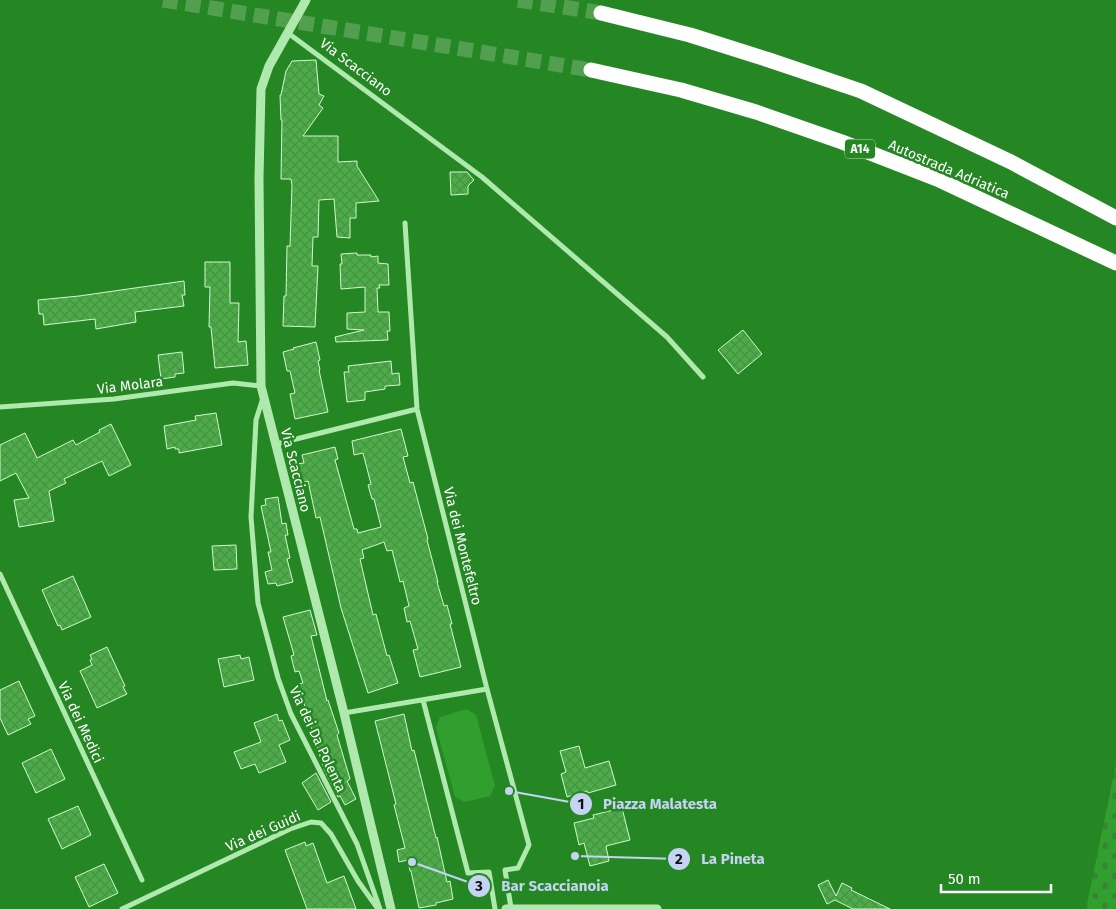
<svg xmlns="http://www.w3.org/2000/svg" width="1116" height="909" font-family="'Fira Sans',sans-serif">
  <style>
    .cemetery { fill: url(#cemetery-stones) }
    .green { fill: #309f2d }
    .building { fill: url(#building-cross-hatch); stroke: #d3f7d1 }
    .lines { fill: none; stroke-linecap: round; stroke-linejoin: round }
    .motorway-tunnel { stroke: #519f4f; stroke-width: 15; stroke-dasharray: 15 8; stroke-linecap: butt }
    .minor { stroke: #afe9ad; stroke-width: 5 }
    .tertiary { stroke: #afe9ad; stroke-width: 9 }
    .motorway { stroke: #fff; stroke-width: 15 }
    .labels { text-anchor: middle; stroke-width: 5; stroke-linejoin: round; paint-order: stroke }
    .shield { fill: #258723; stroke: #bedbbd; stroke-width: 1 }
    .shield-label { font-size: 12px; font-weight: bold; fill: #fff }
    .street-label { font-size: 14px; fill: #fff; stroke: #258723 }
    .leader { fill: none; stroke: #c6d3f5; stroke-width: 2 }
    .callout-dot { fill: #c6d3f5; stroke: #258723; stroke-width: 2 }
    .mark-label { font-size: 15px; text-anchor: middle; font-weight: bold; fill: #111 }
    .callout-label { font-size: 15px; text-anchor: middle; font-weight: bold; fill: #c6d3f5; stroke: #258723; stroke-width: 5; stroke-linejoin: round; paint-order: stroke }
  </style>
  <defs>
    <pattern id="cemetery-stones" width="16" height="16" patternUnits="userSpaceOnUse" patternTransform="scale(1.25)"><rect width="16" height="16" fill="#309f2d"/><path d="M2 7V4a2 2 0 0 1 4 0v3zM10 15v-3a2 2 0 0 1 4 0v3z" fill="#3a8238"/></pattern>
    <pattern id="building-cross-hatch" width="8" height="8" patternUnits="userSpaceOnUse" patternTransform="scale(1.25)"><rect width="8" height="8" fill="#4aad46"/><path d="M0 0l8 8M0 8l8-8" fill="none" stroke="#4b9048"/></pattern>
  </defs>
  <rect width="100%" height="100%" fill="#258723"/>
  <path class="cemetery" d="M 1116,764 L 1116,909 L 1085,909 L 1086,909 Z"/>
  <path class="green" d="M 467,709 L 476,715 L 495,786 L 490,796 L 465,802 L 455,797 L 436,728 L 440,717 Z"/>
  <path class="building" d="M 316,60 L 319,94 L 324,96 L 319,105 L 323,108 L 303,136 L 338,136 L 338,162 L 357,161 L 357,166 L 379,201 L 356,203 L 356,218 L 350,218 L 350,238 L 337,237 L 334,199 L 319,200 L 318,237 L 313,237 L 312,266 L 318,266 L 315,327 L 283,326 L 284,296 L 286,296 L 287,246 L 290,246 L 292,185 L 291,179 L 281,179 L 282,120 L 281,120 L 280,95 L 281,95 L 286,71 L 292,61 Z
    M 450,172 L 467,172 L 474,180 L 468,186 L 468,194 L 451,195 Z
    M 357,253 L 357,255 L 371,255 L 371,257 L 378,256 L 378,263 L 388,264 L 389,285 L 379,285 L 380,288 L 377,288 L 378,312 L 389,312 L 390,331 L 387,331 L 388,340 L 336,342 L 335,337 L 364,330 L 347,329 L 347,313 L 365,312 L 365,287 L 341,289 L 340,264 L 342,264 L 341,254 Z
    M 205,262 L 230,262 L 230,303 L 239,303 L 238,342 L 246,341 L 248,365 L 215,368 L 211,327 L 209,327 L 210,287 L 205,287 Z
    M 184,281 L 185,295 L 182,295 L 184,306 L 135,312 L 136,322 L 96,329 L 95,319 L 44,325 L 43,314 L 39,314 L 38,300 L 79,296 Z
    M 743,330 L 762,354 L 738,374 L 718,350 Z
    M 316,342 L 320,360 L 318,361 L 320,370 L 319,370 L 328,412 L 295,419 L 290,394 L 295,393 L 290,371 L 287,371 L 283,352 L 294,349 L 293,348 Z
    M 182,352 L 184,373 L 175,374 L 175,377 L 161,379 L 158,355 Z
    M 391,361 L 392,374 L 399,373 L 400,385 L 385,386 L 385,389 L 365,392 L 365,400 L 347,402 L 344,372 L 349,372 L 348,366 Z
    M 216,413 L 222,445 L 179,453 L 179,449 L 175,449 L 175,447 L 167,449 L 164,426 L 196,420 L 195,416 Z
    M 111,424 L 131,465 L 109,476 L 102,461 L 64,479 L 66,483 L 49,491 L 54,521 L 19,527 L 14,500 L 29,498 L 16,473 L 0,481 L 0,445 L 25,433 L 37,458 L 73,440 L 76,445 L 100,432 L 99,430 Z
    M 401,429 L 408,456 L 403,457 L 410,483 L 413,482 L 428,539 L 427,540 L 438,582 L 437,582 L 444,606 L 447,605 L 452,624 L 450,624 L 461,667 L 420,677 L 413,650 L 418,649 L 410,621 L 407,622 L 404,608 L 409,606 L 403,581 L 400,582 L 392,550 L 387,551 L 384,542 L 362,550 L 364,558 L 360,559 L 373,615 L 376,614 L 387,656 L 389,655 L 398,683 L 368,693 L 341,608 L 320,517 L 316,518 L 308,481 L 301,483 L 296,464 L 304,463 L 302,455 L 335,447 L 338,459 L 335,460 L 354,529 L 357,529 L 358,533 L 381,527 L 374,499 L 372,499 L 368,485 L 371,484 L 363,453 L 354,455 L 352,441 Z
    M 278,497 L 282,524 L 286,523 L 288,535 L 285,535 L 290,558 L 287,559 L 293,582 L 277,586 L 276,583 L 268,584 L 265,572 L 272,570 L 268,552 L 271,552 L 261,506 L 266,505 L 265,499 Z
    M 236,545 L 237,569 L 214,570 L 212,546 Z
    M 73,576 L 91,617 L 62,630 L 60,625 L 58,626 L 42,590 Z
    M 310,610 L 317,635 L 311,636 L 327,701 L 328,700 L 339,733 L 337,735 L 350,779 L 347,781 L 356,799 L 345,805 L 340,796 L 338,797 L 324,769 L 298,684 L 303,683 L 299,671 L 295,672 L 291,656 L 294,655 L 283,617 Z
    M 107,647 L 125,686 L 123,687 L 127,694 L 97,708 L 80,671 L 92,665 L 90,660 L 92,659 L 90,655 Z
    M 240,655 L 241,659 L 249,657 L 254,680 L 224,687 L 218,659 Z
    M 19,681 L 35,716 L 28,719 L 31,724 L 8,735 L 0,718 L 0,690 Z
    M 277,714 L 279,721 L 282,720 L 290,740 L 279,745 L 286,762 L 259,773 L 255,764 L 241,769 L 234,752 L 261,742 L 254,723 Z
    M 404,714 L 412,751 L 414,750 L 436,838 L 437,837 L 447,882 L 450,881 L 453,899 L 436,903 L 436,905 L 419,908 L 411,871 L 410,871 L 408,860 L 399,862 L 397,850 L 405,848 L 394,805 L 396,804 L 375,721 Z
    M 579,746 L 585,768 L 609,761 L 616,785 L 588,793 L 587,791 L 567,797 L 561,774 L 566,772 L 560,751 Z
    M 51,749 L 65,779 L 36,793 L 22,763 Z
    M 316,773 L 331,802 L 318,810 L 302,783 Z
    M 78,806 L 91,835 L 62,849 L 48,819 Z
    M 622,808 L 630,840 L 606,846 L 609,861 L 590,866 L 584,843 L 579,845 L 574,823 L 594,818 L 593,815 Z
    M 305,842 L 306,846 L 313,843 L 327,883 L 344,876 L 356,909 L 307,909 L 285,850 Z
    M 104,864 L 118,893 L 89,907 L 75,877 Z
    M 828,880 L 836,896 L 842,883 L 852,888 L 851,890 L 890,909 L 853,909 L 835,900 L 827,904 L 818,885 Z"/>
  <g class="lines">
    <path class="motorway-tunnel" d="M 163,0 L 591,70
      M 518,0 L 601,13"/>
    <path class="minor" d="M 288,33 L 482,177 L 667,337 L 703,377
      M 405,223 L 417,409 L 487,689 L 529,845 L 518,868 L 505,870 L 511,908
      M 263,398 L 256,420 L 251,517 L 258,603 L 278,678 L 291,714 L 357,844 L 380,909
      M 0,407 L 114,399 L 233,383 L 261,386
      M 276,444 L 417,409
      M 0,574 L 142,880
      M 423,700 L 468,873 L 489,872 L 495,909
      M 344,713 L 487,689
      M 122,909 L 290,829 L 311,822 L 321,823 L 331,834 L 358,881 L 378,909"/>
    <path class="tertiary" d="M 306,0 L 269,66 L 261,89 L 259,178 L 261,386 L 344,713 L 391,909
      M 506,909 L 657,909"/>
    <path class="motorway" d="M 601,13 L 690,35 L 769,60 L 861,91 L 1011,162 L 1116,218
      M 591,70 L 681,90 L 756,112 L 842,142 L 937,179 L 1116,263"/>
  </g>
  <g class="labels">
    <rect class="shield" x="845" y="139.5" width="30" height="19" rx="4"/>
    <g class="shield-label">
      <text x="860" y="153">A14</text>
    </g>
    <g class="street-label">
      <text transform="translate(356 67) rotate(37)" y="5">Via Scacciano</text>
      <text transform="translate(949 169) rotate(23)" y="5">Autostrada Adriatica</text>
      <text transform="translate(130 385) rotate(-7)" y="5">Via Molara</text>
      <text transform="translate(296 470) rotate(76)" y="5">Via Scacciano</text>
      <text transform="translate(463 546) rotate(76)" y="5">Via dei Montefeltro</text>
      <text transform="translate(81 722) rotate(65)" y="5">Via dei Medici</text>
      <text transform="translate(318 739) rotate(65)" y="5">Via dei Da Polenta</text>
      <text transform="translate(263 831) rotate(-24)" y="5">Via dei Guidi</text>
    </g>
  </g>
  <path class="leader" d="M509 791L581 804M575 856L679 859M412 862L479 886"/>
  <g class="callout-dot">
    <circle cx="509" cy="791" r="5"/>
    <circle cx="575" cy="856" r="5"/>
    <circle cx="412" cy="862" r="5"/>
    <circle cx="581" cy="804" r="12"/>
    <circle cx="679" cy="859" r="12"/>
    <circle cx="479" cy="886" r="12"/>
  </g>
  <g class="mark-label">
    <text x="581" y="809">1</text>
    <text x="679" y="864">2</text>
    <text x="479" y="891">3</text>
  </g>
  <g class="callout-label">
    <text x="660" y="809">Piazza Malatesta</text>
    <text x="733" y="864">La Pineta</text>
    <text x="555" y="891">Bar Scaccianoia</text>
  </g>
  <path d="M941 884v8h110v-8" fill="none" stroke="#ffffff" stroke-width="2.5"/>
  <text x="948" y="884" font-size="15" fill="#ffffff" stroke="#258723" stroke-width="4" paint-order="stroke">50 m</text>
</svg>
